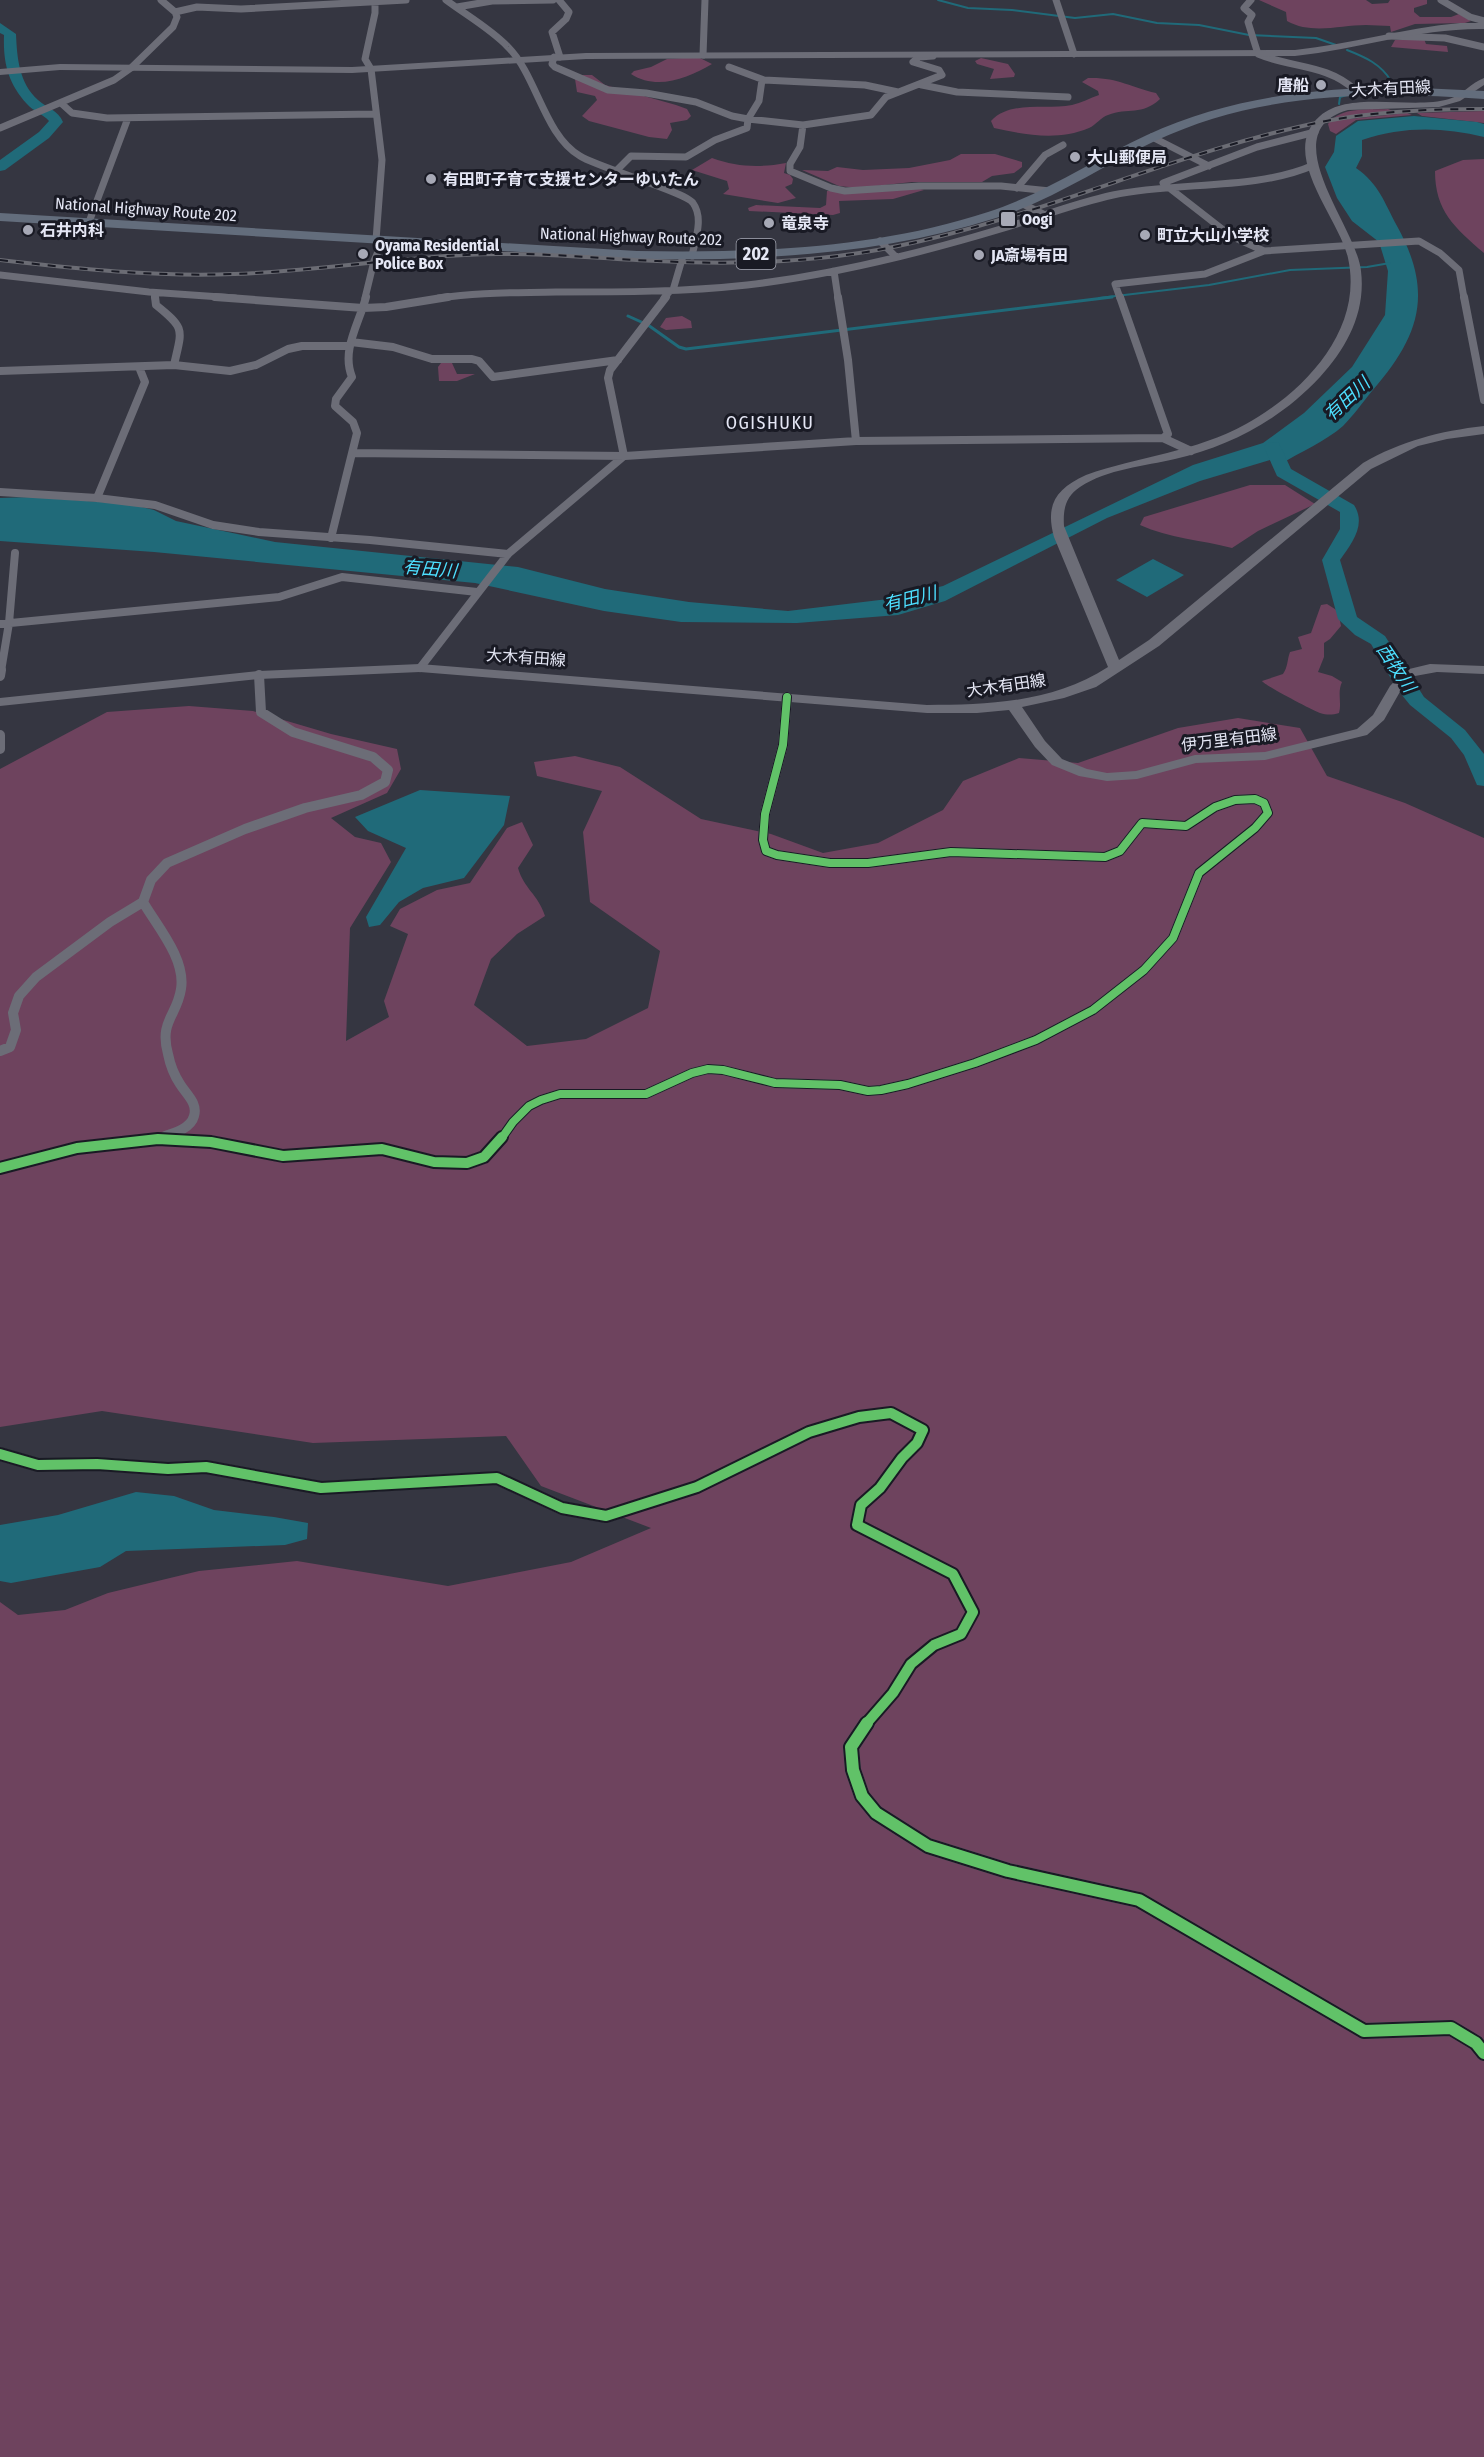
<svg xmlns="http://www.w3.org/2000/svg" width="1484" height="2457" font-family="'Fira Sans Condensed','Noto Sans JP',sans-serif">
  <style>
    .green { fill: #6e435e }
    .water { fill: #206a79 }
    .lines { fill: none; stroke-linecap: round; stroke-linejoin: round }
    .stream-far1 { stroke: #206a79; stroke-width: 2 }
    .stream { stroke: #206a79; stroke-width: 3 }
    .river { fill: #206a79; fill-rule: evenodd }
    .street-far4 { stroke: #6c6d77; stroke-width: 7 }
    .street-far3 { stroke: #6c6d77; stroke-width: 8 }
    .street-far2 { stroke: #6c6d77; stroke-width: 10 }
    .street-far1 { stroke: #6c6d77; stroke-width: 13 }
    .street { stroke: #6c6d77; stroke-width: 16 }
    .secondary { fill: #6c6d77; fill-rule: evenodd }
    .highway { fill: #636d7c; fill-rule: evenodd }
    .rail-casing { stroke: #6b6c74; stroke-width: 4 }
    .rail { stroke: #191a24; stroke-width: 2; stroke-dasharray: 8; stroke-linecap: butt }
    .cycleway-far2-casing { stroke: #191a24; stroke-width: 10 }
    .cycleway-far1-casing { stroke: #191a24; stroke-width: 14 }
    .cycleway-casing { stroke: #191a24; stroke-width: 16 }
    .cycleway-far2 { stroke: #61c268; stroke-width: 8 }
    .cycleway-far1 { stroke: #61c268; stroke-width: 10 }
    .cycleway { stroke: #61c268; stroke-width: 12 }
    .poi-dot { fill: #a7a9b6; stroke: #191a24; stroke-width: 2 }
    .labels { text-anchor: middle; stroke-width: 6; stroke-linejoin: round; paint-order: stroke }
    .far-poi-label { font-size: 16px; font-weight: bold; fill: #e5e7f5; stroke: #191a24; text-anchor: start }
    .far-street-label { font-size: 16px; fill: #e5e7f5; stroke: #191a24 }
    .shield { fill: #191a24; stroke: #a8aab6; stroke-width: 1.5 }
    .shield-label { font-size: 18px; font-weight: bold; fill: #e5e7f5 }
    .far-water-label { font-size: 18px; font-style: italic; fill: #4ddfff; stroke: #191a24 }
    .far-quarter-label { font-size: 18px; letter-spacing: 1.5px; fill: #e5e7f5; stroke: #191a24 }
  </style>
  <rect width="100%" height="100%" fill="#353641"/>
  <path class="green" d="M 1259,0 L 1366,0 L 1372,4 L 1388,3 L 1390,0 L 1427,0 L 1427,4 L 1414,8 L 1414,12 L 1420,17 L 1451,17 L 1459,14 L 1471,21 L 1465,23 L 1415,24 L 1391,32 L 1390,26 C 1382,26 1374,25 1366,25 C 1340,25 1312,35 1287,21 L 1286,12 Z
    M 1424,39 L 1426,44 L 1447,46 L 1448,52 L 1391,47 L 1395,40 Z
    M 698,57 L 712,64 C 688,78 657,91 631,74 L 634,71 L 651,67 L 667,59 Z
    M 981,58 L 1008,64 L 1015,74 L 1014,77 L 990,79 L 994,69 L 977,64 L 975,61 Z
    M 580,75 L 592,75 L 605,85 L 676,105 L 687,109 L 691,116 L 687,120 L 670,123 L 672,130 L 667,139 L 649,137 L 589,121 L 582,116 L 597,100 L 595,96 L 577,92 L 575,79 Z
    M 1088,78 C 1117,77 1130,87 1156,93 L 1160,99 C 1142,116 1128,107 1108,115 C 1101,117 1096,125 1089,128 C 1058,141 1026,135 994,128 L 991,121 C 1010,100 1046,110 1072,105 C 1081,103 1090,98 1099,95 L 1098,91 L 1082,82 Z
    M 1388,109 L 1393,111 L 1336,118 L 1339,120 L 1407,113 L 1412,115 L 1356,120 L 1336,134 L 1330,131 L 1328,124 C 1341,106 1369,110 1388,109 Z
    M 1484,111 L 1484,123 L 1422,116 L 1417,113 Z
    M 961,154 L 995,154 L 1022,162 L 1022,167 L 1014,173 L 992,176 L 982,182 L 912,182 L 858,188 L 839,186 L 802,170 L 828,171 L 837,167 L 863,170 L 909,168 L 950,160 Z
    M 712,158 C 737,167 759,168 786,163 L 784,173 L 790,175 L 793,179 L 792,184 L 785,187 L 796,198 L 778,203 L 723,194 L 729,189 L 727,181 L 692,170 Z
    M 1484,159 L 1484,253 C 1455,228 1435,211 1435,171 L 1463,160 Z
    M 920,189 L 924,190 L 893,199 L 839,201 L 840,213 L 833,215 L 749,211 L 748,208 L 756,205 L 820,208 L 826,205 L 827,191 Z
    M 682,316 L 691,321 L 692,328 L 666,330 L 660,327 L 666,318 Z
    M 441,363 L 452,363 L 457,374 L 475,374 L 457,381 L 439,381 L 438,367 Z
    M 1250,485 L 1285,485 L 1315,504 L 1258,531 L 1232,548 C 1201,540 1169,538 1140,525 L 1144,517 Z
    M 1327,604 L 1338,611 L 1341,626 L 1330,639 L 1324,643 L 1324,657 L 1318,672 L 1332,676 L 1342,682 C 1337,693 1342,702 1339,713 C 1332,715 1327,715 1320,713 C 1314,711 1264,685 1262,681 L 1283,674 C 1288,667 1287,660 1290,652 L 1302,649 L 1298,637 L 1311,633 L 1321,605 Z
    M 189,706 L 253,711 L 331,734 L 397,749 L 401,769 L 387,793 L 331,818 L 355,837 L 381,843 L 391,862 L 350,928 L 346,1041 L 389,1017 L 384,1001 L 408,934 L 390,926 L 400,909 L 437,890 L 470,883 L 507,828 L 522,822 L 533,845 L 518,868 C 524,889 538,894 545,916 L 517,934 L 491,959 L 474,1005 L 527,1046 L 586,1039 L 648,1008 L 660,951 L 590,902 L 583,832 L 602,791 L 537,776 L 534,762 L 575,756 L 620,767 L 701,819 L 771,834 L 823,853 L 878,843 L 943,810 L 963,781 L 1019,758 L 1078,763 L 1178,728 L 1238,718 L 1300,728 L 1327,776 L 1405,803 L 1484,838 L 1484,2457 L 0,2457 L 0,1602 L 18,1615 L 65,1610 L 108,1593 L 199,1571 L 297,1561 L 448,1586 L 571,1562 L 651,1528 L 541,1486 L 506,1436 L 313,1443 L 102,1411 L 0,1427 L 0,769 L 107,712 Z"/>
  <path class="water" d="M 1414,116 L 1477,122 L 1484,124 L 1484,137 C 1443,127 1403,126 1362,140 L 1362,156 L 1356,168 C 1379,184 1384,202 1397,226 C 1434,293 1420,336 1372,391 C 1363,402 1353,416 1343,426 C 1326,441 1300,452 1281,464 L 1270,460 L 1200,481 L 1107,518 L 945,601 L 898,615 L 797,623 L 681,622 L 604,611 L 475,583 L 154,552 L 0,541 L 0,498 L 31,497 L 129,504 L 154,510 L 176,521 L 275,542 L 518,567 L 605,589 L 689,602 L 788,611 L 888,599 L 943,586 L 1193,465 L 1263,443 L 1304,413 L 1352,367 L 1385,315 L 1388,271 L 1379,242 L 1352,221 L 1337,198 L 1325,167 L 1334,152 L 1336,136 L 1358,121 Z
    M 1153,559 L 1184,575 L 1147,597 L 1116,580 Z
    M 420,790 L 510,796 L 504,825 L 464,878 L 423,888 L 399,902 L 380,925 L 369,927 L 366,917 L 406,848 L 368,831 L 355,817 Z
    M 136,1492 L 174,1496 L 214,1510 L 274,1517 L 308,1523 L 307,1539 L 285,1545 L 126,1551 L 100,1567 L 11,1583 L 0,1581 L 0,1525 L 58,1515 Z"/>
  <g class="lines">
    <path class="stream-far1" d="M 938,0 L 968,8 L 1012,10 L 1075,18 L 1113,14 L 1157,23 L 1199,25 L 1249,35 L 1316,38 L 1336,45
      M 1347,50 C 1365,57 1381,64 1391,81 L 1385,85
      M 1339,104 L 1340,97 L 1347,95
      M 1099,298 L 1209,285 L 1290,270 L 1367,267 L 1390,263"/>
    <path class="stream" d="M 628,316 L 648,325 L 679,347 L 686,349 L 1112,297"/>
    <path class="river" d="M 0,23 L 16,34 C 17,58 19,83 38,100 C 47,108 58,110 63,122 L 49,138 L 5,170 L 0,171 L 0,160 L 39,132 L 49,121 C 43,114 33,111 27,104 C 8,83 3,63 4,35 L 0,33 Z
      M 1273,442 L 1279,443 L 1291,469 L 1354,505 C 1367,525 1351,544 1340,560 L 1357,617 L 1385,636 L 1424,697 L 1465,730 L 1484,754 L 1484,786 L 1477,785 L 1464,755 L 1451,738 L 1410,705 L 1397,689 L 1371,644 L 1355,635 L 1338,619 L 1322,560 L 1340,529 L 1340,512 L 1277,476 L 1264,447 L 1267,443 Z"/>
    <path class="street-far4" d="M 446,0 C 466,15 491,29 508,47 C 537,76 544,135 580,156 C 599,168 686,192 693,203 C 704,218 695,240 692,256
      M 559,0 L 569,12 L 566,19 L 552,32 L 560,57
      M 1056,0 L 1074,54
      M 1251,0 L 1244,8 L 1252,15 L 1248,22 L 1258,54 C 1291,68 1327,64 1355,90
      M 1441,0 L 1470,17 L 1484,21
      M 375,2 L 375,13 L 365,59 L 371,69 L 382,160 L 376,240
      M 457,7 L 492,1 L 553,0
      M 175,12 L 197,7 L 241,9 L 406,0
      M 1389,36 L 1445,38 L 1484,47
      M 703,55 L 705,0
      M 933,56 L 919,57 L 913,62 L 939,70 L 942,75 L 886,97 L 871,115 L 803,125 L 800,147 L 790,164 L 790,171 L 831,188 L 845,191 L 919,186 L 1001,186 L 1050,191
      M 554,57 L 552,64 L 555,67 L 608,90 L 646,93 L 696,102 L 732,116 L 748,119 L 803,125
      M 729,67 L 764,80 L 865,85 L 898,92
      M 922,85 L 957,92 L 1068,97
      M 62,104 L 72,113 L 107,118 L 376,114
      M 0,128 L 114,80 L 131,68 L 173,27 L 177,17 L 175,12 L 161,0
      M 1315,132 L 1257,147 L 1163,183 L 1231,236 L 1264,251 L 1419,241 L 1440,253 L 1459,270 L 1464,298
      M 1152,137 L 1209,166
      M 616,171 L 631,156 L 686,157 L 715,140 L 747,128 L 748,119 L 759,101 L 762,80
      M 1017,188 L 1045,155 L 1063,145
      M 1023,204 L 1045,215
      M 89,222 L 128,118
      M 880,241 L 896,257
      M 834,271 L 838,298
      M 0,275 L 149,292 L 235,298
      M 673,290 L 683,256
      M 154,293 L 155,298
      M 365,298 L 374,261 L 383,240
      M 439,298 C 478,292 517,293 556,292 C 620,292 684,292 747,285 C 833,275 921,253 1004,228 C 1040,217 1076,203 1113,195 C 1177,181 1255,191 1314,165
      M 664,298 L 670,291
      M 1120,298 L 1115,284 L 1205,274 L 1264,251"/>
    <path class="street-far3" d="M 155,297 L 156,305 C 186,329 182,329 174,365
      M 215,297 L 363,308 L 386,307 L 448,297
      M 838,297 L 848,360 L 856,441
      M 1120,297 L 1168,434 L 1163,438
      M 1464,297 L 1484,400
      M 351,342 L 393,347 L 432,359 L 472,359 L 479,361 L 493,377 L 618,360
      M 0,371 L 174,365 L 230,371 L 256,365 L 288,349 L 302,346 L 350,346
      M 353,453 L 625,456 L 856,441 L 1163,438 L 1191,451
      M 624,456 L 608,378 L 610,370 L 666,297
      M 0,492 L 97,498 L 155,505 L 213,525 L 259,532 L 370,540 L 508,554
      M 97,498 L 145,382 L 139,367
      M 331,538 L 357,433 L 353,422 L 335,406 L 336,399 L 352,377 C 341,350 359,324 366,297
      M 0,624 L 279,597 L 342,577 L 477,592
      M 420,668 L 508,554 L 624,456
      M 1,671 L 9,623 L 15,553"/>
    <path class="street-far2" d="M 0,676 L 1,670
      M 0,735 L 0,749
      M 143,902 C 157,926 186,959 181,989 C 177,1016 159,1021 168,1054 C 170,1064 174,1075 180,1084 C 186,1094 198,1103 194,1116 C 191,1128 175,1133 165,1136
      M 0,1051 L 10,1047 L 16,1030 L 13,1013 L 19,996 L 36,977 L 110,922 L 143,902 L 151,880 L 167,863 L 245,829 L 305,808 L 361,795 L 385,782 L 388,770 L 373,757 L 293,732 L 261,712 L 259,675
      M 501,1139 L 513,1122 L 529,1106 L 541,1100 L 560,1094 L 646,1094 L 692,1073 L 708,1069 L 723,1070 L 775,1083 L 840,1085 L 868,1091 L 881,1090 L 908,1084 L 975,1063 L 1036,1040 L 1093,1010 L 1144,970 L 1173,938 L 1199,873 L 1255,828 L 1268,813 L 1264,803 L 1255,799 L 1235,800 L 1215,807 L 1186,826 L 1142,823 L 1120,851 L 1105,857 L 951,852 L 868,863 L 830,863 L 777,855 L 766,851 L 763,840 L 765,814 L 783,745 L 787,697"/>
    <path class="street-far1" d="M 0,1168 L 77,1148 L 158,1139 L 211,1142 L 283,1156 L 382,1149 L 434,1162 L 467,1163 L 484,1157 L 502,1137
      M 0,1454 L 38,1465 L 97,1464 L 168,1469 L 206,1467 L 321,1488 L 497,1478 L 562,1508 L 606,1516 L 697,1487 L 809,1432 L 859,1417 L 891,1413 L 923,1430 L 917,1443 L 902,1458 L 880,1488 L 861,1505 L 857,1525 L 953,1574 L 973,1612 L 961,1634 L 934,1645 L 911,1664 L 893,1693 L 866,1724"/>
    <path class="street" d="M 867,1723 L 851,1747 L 853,1770 L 862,1796 L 876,1813 L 928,1846 L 1008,1871 L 1139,1900 L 1364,2031 L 1451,2028 L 1476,2043 L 1484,2053"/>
    <path class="secondary" d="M 1460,23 L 1484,23 L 1484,29 C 1419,28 1359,49 1295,56 L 586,59 L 352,73 L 60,70 L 0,75 L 0,69 L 60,64 L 352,67 L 586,53 L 1295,50 C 1351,44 1404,28 1460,23 Z
      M 1484,78 L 1484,85 L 1460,101 L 1439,107 L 1348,110 C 1271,132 1357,227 1361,271 C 1366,312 1347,348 1320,377 C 1281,419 1231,446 1175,459 C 1145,466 1107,469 1080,487 C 1065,497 1063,510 1064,526 L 1119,660 L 1149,640 L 1363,463 C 1401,441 1440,431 1484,426 L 1484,434 L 1447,439 L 1418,446 L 1371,469 L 1159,646 L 1096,687 L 1064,698 L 1022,707 L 1045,741 L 1062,759 L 1087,769 L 1107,773 L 1136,771 L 1195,755 L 1265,752 L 1357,729 L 1373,715 L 1390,686 L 1405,670 L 1430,664 L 1484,666 L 1484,674 L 1437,672 L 1415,676 L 1401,690 L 1384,720 L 1367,735 L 1265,760 L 1196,763 L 1137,779 L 1107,781 L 1079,776 L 1052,765 L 1035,747 L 1009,710 L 977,713 L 927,713 L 420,672 L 259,679 L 0,706 L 0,698 L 259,671 L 420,664 L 927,705 C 990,705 1054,702 1108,667 L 1054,537 C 1045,504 1056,489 1086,475 C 1139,456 1196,452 1246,424 C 1304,392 1364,330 1348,258 C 1340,219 1277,153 1320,116 C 1350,90 1412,110 1449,99 C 1462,95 1471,83 1484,78 Z"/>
    <path class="highway" d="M 1399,87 L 1484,91 L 1484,99 C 1372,91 1259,92 1155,141 C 1102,166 1053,200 996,218 C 880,255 758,261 637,259 L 0,221 L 0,213 L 637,251 C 755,253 875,249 988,212 C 1044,194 1093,160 1147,135 C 1227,98 1312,88 1399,87 Z"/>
    <defs>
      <path id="rail" d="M 0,260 C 77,269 156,277 234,274 C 322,271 410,255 498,254 C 551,253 604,259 657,261 C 737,265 818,263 898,246 C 1044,216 1180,150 1326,121 C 1378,111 1431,109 1484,109"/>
    </defs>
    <use href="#rail" class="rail-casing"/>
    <use href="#rail" class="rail"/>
    <defs>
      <path id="cycleway-far2" d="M 501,1139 L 513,1122 L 529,1106 L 541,1100 L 560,1094 L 646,1094 L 692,1073 L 708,1069 L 723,1070 L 775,1083 L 840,1085 L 868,1091 L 881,1090 L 908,1084 L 975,1063 L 1036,1040 L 1093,1010 L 1144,970 L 1173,938 L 1199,873 L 1255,828 L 1268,813 L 1264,803 L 1255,799 L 1235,800 L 1215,807 L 1186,826 L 1142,823 L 1120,851 L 1105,857 L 951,852 L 868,863 L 830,863 L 777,855 L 766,851 L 763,840 L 765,814 L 783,745 L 787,697"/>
      <path id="cycleway-far1" d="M 0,1168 L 77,1148 L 158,1139 L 211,1142 L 283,1156 L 382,1149 L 434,1162 L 467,1163 L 484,1157 L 502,1137
        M 0,1454 L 38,1465 L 97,1464 L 168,1469 L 206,1467 L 321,1488 L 497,1478 L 562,1508 L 606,1516 L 697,1487 L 809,1432 L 859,1417 L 891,1413 L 923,1430 L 917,1443 L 902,1458 L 880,1488 L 861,1505 L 857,1525 L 953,1574 L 973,1612 L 961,1634 L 934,1645 L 911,1664 L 893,1693 L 866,1724"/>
      <path id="cycleway" d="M 867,1723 L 851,1747 L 853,1770 L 862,1796 L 876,1813 L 928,1846 L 1008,1871 L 1139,1900 L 1364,2031 L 1451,2028 L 1476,2043 L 1484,2053"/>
    </defs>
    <use href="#cycleway-far2" class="cycleway-far2-casing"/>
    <use href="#cycleway-far1" class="cycleway-far1-casing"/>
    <use href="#cycleway" class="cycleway-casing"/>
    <use href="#cycleway-far2" class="cycleway-far2"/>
    <use href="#cycleway-far1" class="cycleway-far1"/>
    <use href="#cycleway" class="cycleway"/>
  </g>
  <g class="poi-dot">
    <circle cx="1321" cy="85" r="6"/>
    <circle cx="1075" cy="157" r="6"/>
    <circle cx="431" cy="179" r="6"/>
    <rect x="1000" y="211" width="16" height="16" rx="3"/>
    <circle cx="769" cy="223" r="6"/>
    <circle cx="28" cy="230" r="6"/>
    <circle cx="1145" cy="235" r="6"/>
    <circle cx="363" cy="254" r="6"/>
    <circle cx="979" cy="255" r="6"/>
  </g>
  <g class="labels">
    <g class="far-poi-label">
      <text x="1309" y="91" text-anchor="end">唐船</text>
      <text x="1087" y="163">大山郵便局</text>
      <text x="443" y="185">有田町子育て支援センターゆいたん</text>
      <text x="1022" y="225">Oogi</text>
      <text x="781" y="229">竜泉寺</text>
      <text x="40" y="236">石井内科</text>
      <text x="1157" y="241">町立大山小学校</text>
      <text x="375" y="251">Oyama Residential<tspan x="375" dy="18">Police Box</tspan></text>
      <text x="991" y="261">JA斎場有田</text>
    </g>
    <g class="far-street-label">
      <text transform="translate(1391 88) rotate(-3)" y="6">大木有田線</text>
      <text transform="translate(146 209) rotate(4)" y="6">National Highway Route 202</text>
      <text transform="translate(631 236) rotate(2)" y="6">National Highway Route 202</text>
      <text transform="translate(526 657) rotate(4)" y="6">大木有田線</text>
      <text transform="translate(1006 685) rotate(-8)" y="6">大木有田線</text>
      <text transform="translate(1229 739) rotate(-7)" y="6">伊万里有田線</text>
    </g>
    <rect class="shield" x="736.5" y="239" width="39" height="30" rx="4.5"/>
    <g class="shield-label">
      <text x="756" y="260">202</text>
    </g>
    <g class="far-water-label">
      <text transform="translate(1347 399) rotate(-43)" y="6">有田川</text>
      <text transform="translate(430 569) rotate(5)" y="6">有田川</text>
      <text transform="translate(910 599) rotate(-14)" y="6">有田川</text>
      <text transform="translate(1396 668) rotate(56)" y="6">西牧川</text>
    </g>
    <g class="far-quarter-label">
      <text x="770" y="429">OGISHUKU</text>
    </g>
  </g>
</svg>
